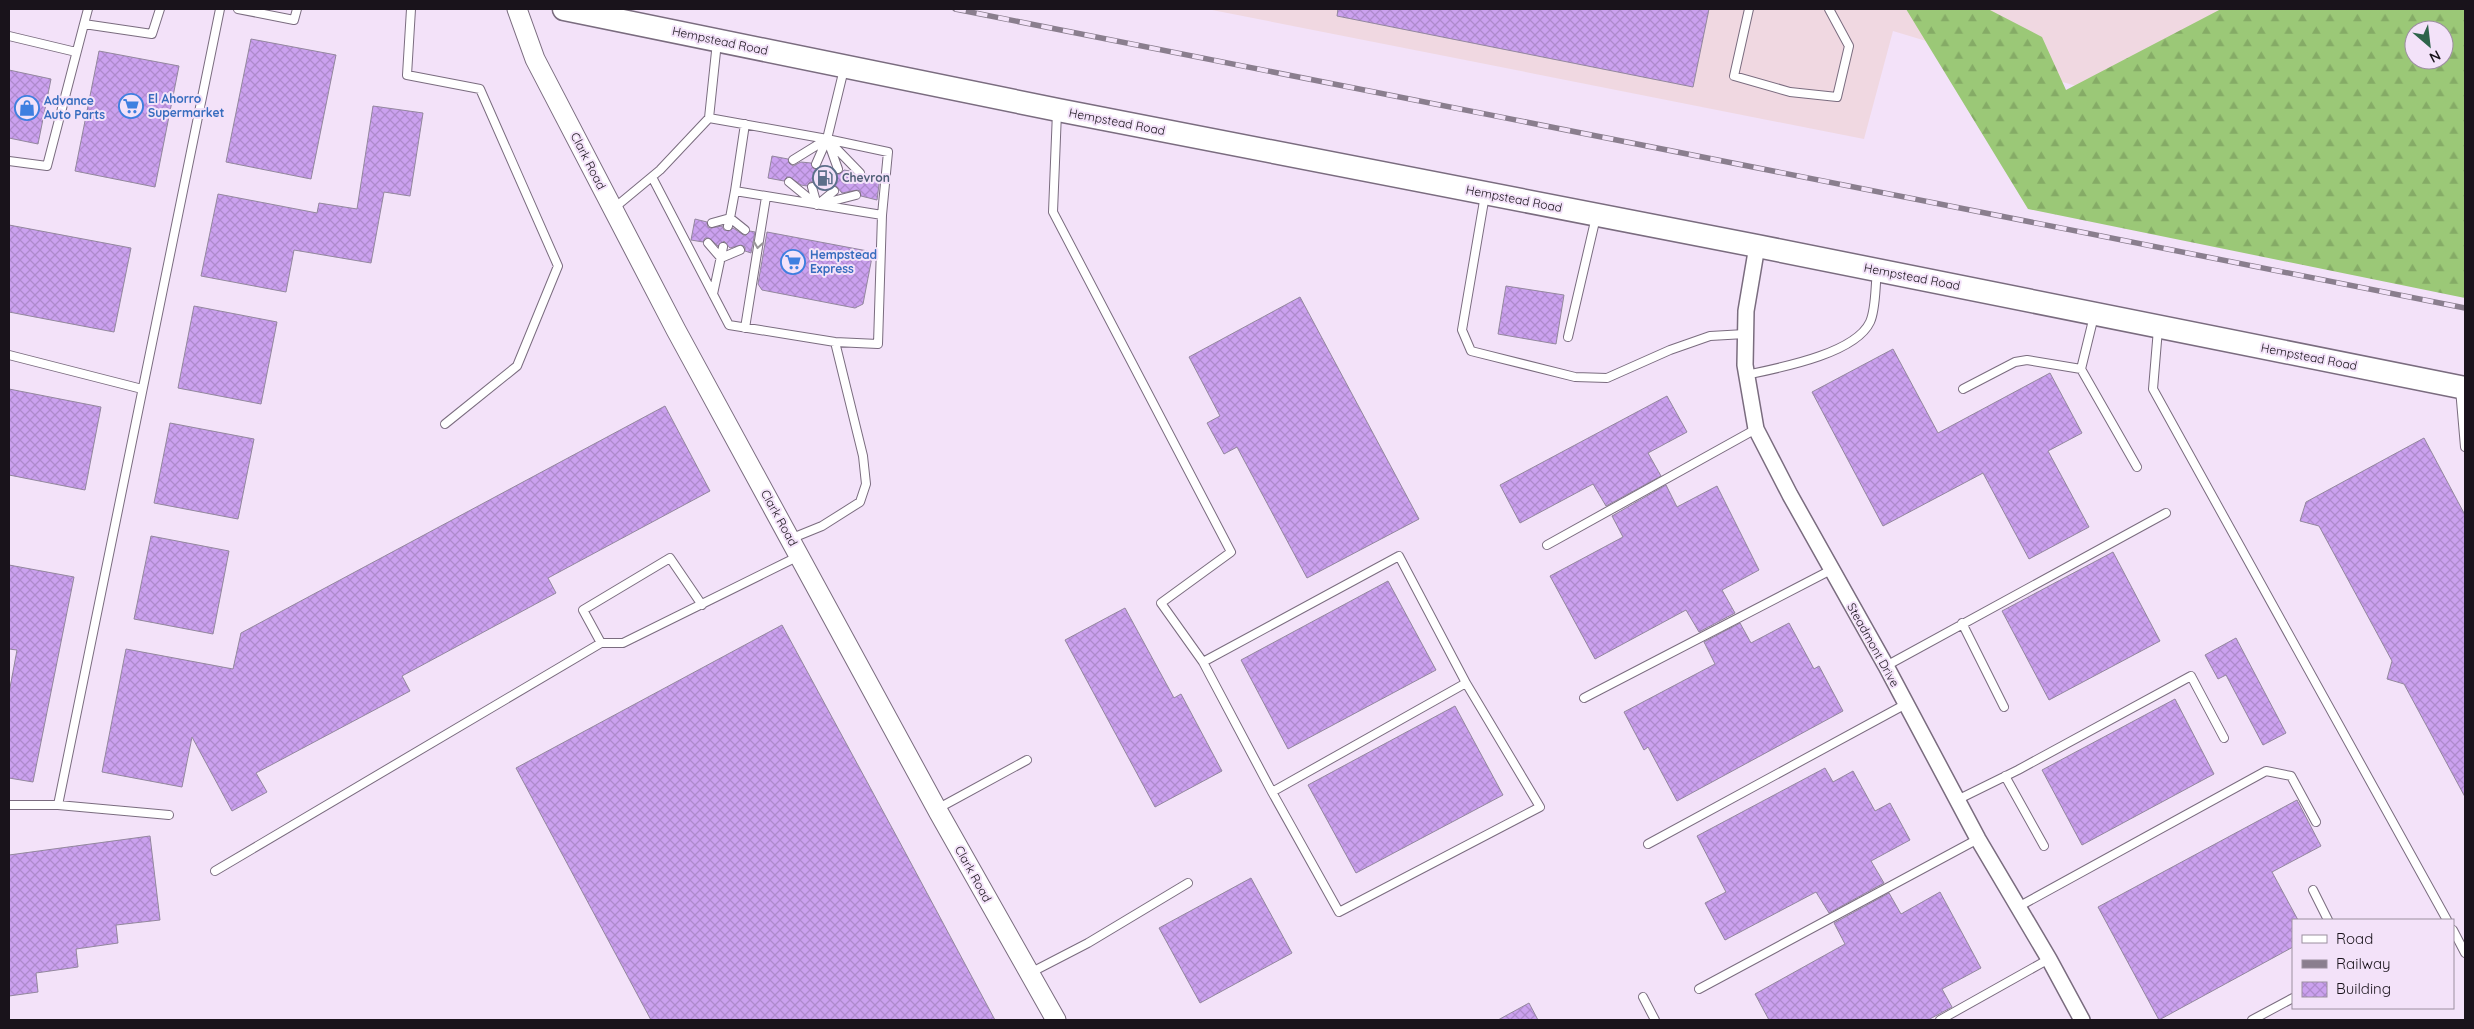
<svg xmlns="http://www.w3.org/2000/svg" width="2474" height="1029" font-family="Quicksand,sans-serif">
  <style>
    .industrial { fill: #f0d8e1 }
    .forest { fill: url(#forest-firs); fill-rule: evenodd }
    .building { fill: url(#building-cross-hatch); stroke: #93879e }
    .lines { fill: none; stroke-linecap: round; stroke-linejoin: round }
    .service-casing { stroke: #7a6c7f; stroke-width: 10 }
    .minor-casing { stroke: #7a6c7f; stroke-width: 18 }
    .tertiary-casing { stroke: #7a6c7f; stroke-width: 21 }
    .secondary-casing { stroke: #7a6c7f; stroke-width: 25 }
    .service { stroke: #fff; stroke-width: 8 }
    .minor { stroke: #fff; stroke-width: 15 }
    .tertiary { stroke: #fff; stroke-width: 19 }
    .secondary { stroke: #fff; stroke-width: 22 }
    .rail-casing { stroke: #8a7e8e; stroke-width: 5.5 }
    .rail { stroke: #f3e2f9; stroke-width: 4; stroke-dasharray: 11; stroke-linecap: butt }
    .oneway { stroke: #989598 }
    .labels { text-anchor: middle; stroke-width: 4; stroke-linejoin: round; paint-order: stroke }
    .street-label { font-size: 12px; fill: #19131b; stroke: #f3e2f9 }
    .shop-label { font-size: 12px; font-weight: bold; fill: #366cbe; stroke: #f3e2f9; text-anchor: start }
    .service-label { font-size: 12px; font-weight: bold; fill: #4e5e75; stroke: #f3e2f9; text-anchor: start }
  </style>
  <defs>
    <pattern id="forest-firs" width="22" height="20" patternUnits="userSpaceOnUse" patternTransform="scale(1.25)"><rect width="22" height="20" fill="#9bc877"/><path d="M5 1l3.5 6h-7zM16 11l3.5 6h-7z" fill="#85ab66"/></pattern>
    <pattern id="building-cross-hatch" width="8" height="8" patternUnits="userSpaceOnUse" patternTransform="scale(1.25)"><rect width="8" height="8" fill="#cba1ef"/><path d="M0 0l8 8M0 8l8-8" fill="none" stroke="#ae8acc"/></pattern>
  </defs>
  <rect width="100%" height="100%" fill="#f3e2f9"/>
  <path class="industrial" d="M 1207,9 L 2222,9 L 2076,86 L 1893,31 L 1864,139 Z"/>
  <path class="forest" d="M 1906,9 L 1988,9 L 2042,37 L 2066,90 L 2221,9 L 2465,9 L 2465,298 L 2028,209 ZM 2414,30 L 2444,30 L 2444,60 L 2414,60 Z"/>
  <path class="building" d="M 1338,9 L 1709,9 L 1693,87 L 1337,16 Z
    M 251,39 L 336,55 L 311,179 L 226,162 Z
    M 99,51 L 179,66 L 155,187 L 75,171 Z
    M 9,70 L 51,79 L 38,144 L 9,138 Z
    M 373,106 L 423,113 L 410,196 L 384,192 L 371,263 L 294,250 L 286,292 L 201,276 L 218,194 L 317,213 L 319,203 L 357,209 Z
    M 772,156 L 788,159 L 789,163 L 793,166 L 801,162 L 811,163 L 814,169 L 821,166 L 831,167 L 837,174 L 840,174 L 844,170 L 850,171 L 859,178 L 865,174 L 880,177 L 877,200 L 861,196 L 860,191 L 857,190 L 842,193 L 836,186 L 827,190 L 818,188 L 814,182 L 810,182 L 807,186 L 801,185 L 790,177 L 787,177 L 784,181 L 768,178 Z
    M 695,219 L 707,222 L 708,227 L 711,228 L 722,226 L 724,230 L 729,231 L 733,228 L 745,236 L 750,231 L 755,232 L 751,253 L 745,251 L 745,247 L 741,245 L 730,248 L 724,241 L 718,246 L 709,238 L 705,238 L 703,242 L 691,240 Z
    M 9,225 L 131,248 L 114,332 L 9,312 Z
    M 767,232 L 873,252 L 863,304 L 855,308 L 762,290 L 758,284 Z
    M 1506,286 L 1564,295 L 1556,344 L 1498,334 Z
    M 1300,297 L 1419,519 L 1307,578 L 1237,447 L 1224,454 L 1207,423 L 1220,416 L 1189,357 Z
    M 194,306 L 277,322 L 261,404 L 178,388 Z
    M 1893,349 L 1938,433 L 2050,373 L 2082,433 L 2048,451 L 2089,527 L 2029,559 L 1983,473 L 1883,526 L 1812,392 Z
    M 9,389 L 101,407 L 85,490 L 9,475 Z
    M 1667,396 L 1687,432 L 1648,453 L 1661,476 L 1606,506 L 1593,484 L 1520,523 L 1500,485 Z
    M 665,406 L 710,491 L 548,578 L 556,593 L 402,676 L 410,691 L 256,773 L 267,792 L 232,811 L 192,737 L 182,787 L 102,772 L 126,649 L 233,669 L 241,633 Z
    M 170,423 L 254,439 L 238,519 L 154,503 Z
    M 2424,438 L 2465,515 L 2465,797 L 2404,684 L 2387,679 L 2392,661 L 2319,526 L 2300,521 L 2306,502 Z
    M 1666,485 L 1677,507 L 1717,486 L 1759,570 L 1722,590 L 1735,613 L 1699,632 L 1686,610 L 1595,659 L 1550,576 L 1623,537 L 1612,516 Z
    M 151,536 L 229,551 L 213,634 L 134,619 Z
    M 2113,552 L 2160,641 L 2049,700 L 2002,611 Z
    M 9,565 L 74,577 L 33,782 L 9,778 L 9,693 L 17,650 L 9,649 Z
    M 1388,581 L 1436,670 L 1288,749 L 1241,660 Z
    M 1125,608 L 1174,698 L 1181,694 L 1222,771 L 1155,807 L 1065,640 Z
    M 1740,623 L 1751,643 L 1789,623 L 1814,669 L 1819,666 L 1843,711 L 1677,801 L 1648,747 L 1644,750 L 1624,712 L 1715,664 L 1704,642 Z
    M 782,625 L 898,839 L 995,1020 L 651,1020 L 516,768 Z
    M 2236,638 L 2286,733 L 2263,745 L 2226,675 L 2218,679 L 2205,655 Z
    M 2175,699 L 2214,774 L 2082,845 L 2042,770 Z
    M 1455,706 L 1503,795 L 1356,873 L 1308,785 Z
    M 1825,768 L 1833,782 L 1853,771 L 1875,811 L 1890,803 L 1910,840 L 1871,861 L 1884,883 L 1829,913 L 1816,892 L 1725,940 L 1705,903 L 1726,892 L 1697,836 Z
    M 2297,800 L 2321,846 L 2272,872 L 2298,920 L 2293,920 L 2293,947 L 2159,1020 L 2098,907 Z
    M 150,836 L 160,920 L 116,925 L 118,943 L 76,949 L 78,967 L 36,973 L 38,992 L 9,996 L 9,855 Z
    M 1251,878 L 1292,953 L 1200,1003 L 1159,928 Z
    M 1940,892 L 1981,968 L 1942,989 L 1952,1007 L 1928,1020 L 1769,1020 L 1755,994 L 1845,944 L 1834,923 L 1889,893 L 1901,914 Z
    M 1529,1003 L 1538,1020 L 1498,1020 Z"/>
  <g class="lines">
    <defs>
      <path id="service" d="M 238,9 L 294,20 L 297,9
        M 411,9 L 407,75 L 480,89 L 558,266 L 517,366 L 445,424
        M 1749,9 L 1734,76 L 1790,92 L 1837,97 L 1849,46 L 1829,9
        M 84,24 L 88,9
        M 9,36 L 76,52
        M 1057,112 L 1053,212 L 1231,552 L 1161,603 L 1203,662 L 1272,792 L 1339,912 L 1540,807 L 1466,683 L 1399,556 L 1203,662
        M 709,118 L 827,139 L 844,69
        M 829,144 L 838,169
        M 793,160 L 827,139 L 860,173
        M 9,161 L 47,166 L 84,24 L 152,34 L 160,9
        M 816,164 L 827,139
        M 652,177 L 729,325 L 835,342 L 878,344 L 882,215 L 888,152 L 827,139
        M 789,182 L 817,205 L 856,195
        M 812,187 L 817,205 L 834,191
        M 735,191 L 745,124
        M 1485,195 L 1462,330 L 1471,351 L 1575,377 L 1607,378 L 1670,350 L 1710,336 L 1745,334
        M 613,209 L 660,170 L 709,118 L 717,42
        M 712,223 L 730,218 L 728,226
        M 745,230 L 730,218 L 735,191 L 882,215
        M 708,243 L 721,258
        M 721,258 L 740,250
        M 713,294 L 723,247
        M 2094,316 L 2081,369 L 2137,467
        M 745,328 L 766,197
        M 2158,329 L 2153,389 L 2447,920
        M 1568,337 L 1596,217
        M 9,355 L 142,389
        M 1746,375 C 1779,368 1855,354 1870,322 C 1876,309 1875,287 1877,272
        M 1963,389 L 2015,362 L 2027,360 L 2081,369
        M 2460,389 L 2465,447
        M 790,539 L 822,526 L 860,502 L 866,484 L 863,456 L 835,342
        M 1547,545 L 1756,429
        M 1962,623 L 2004,707
        M 601,643 L 583,610 L 670,558 L 702,605
        M 1886,666 L 2166,513
        M 1584,698 L 1831,570
        M 2005,776 L 2044,846
        M 1272,792 L 1466,683
        M 1957,800 L 2018,770 L 2191,676 L 2224,738
        M 9,805 L 58,805 L 169,815
        M 58,805 L 220,9
        M 937,809 L 1027,760
        M 1648,844 L 1906,704
        M 215,871 L 601,643 L 623,643 L 799,556
        M 2313,890 L 2328,920
        M 2018,907 L 2266,771 L 2291,776 L 2316,822
        M 2453,930 L 2465,953
        M 1030,973 L 1088,943 L 1188,883
        M 1699,989 L 1978,839
        M 1643,997 L 1655,1020
        M 1940,1020 L 2049,959
        M 2252,1020 L 2293,998"/>
      <path id="minor" d="M 1757,246 L 1746,311 L 1745,365 L 1756,429 L 1790,495 L 1886,666 L 1978,839 L 2049,959 L 2082,1020"/>
      <path id="tertiary" d="M 517,9 L 535,59 L 676,330 L 939,813 L 1056,1020"/>
      <path id="secondary" d="M 564,9 L 1058,110 L 1757,246 L 2465,388"/>
    </defs>
    <use href="#service" class="service-casing"/>
    <use href="#minor" class="minor-casing"/>
    <use href="#tertiary" class="tertiary-casing"/>
    <use href="#secondary" class="secondary-casing"/>
    <use href="#service" class="service"/>
    <use href="#minor" class="minor"/>
    <use href="#tertiary" class="tertiary"/>
    <use href="#secondary" class="secondary"/>
    <defs>
      <path id="rail" d="M 955,9 L 2465,308"/>
    </defs>
    <use href="#rail" class="rail-casing"/>
    <use href="#rail" class="rail"/>
  </g>
  <defs><path id="oneway-chevron" d="M-2-3.5L2.5 0L-2 3.5" fill="none" stroke-width="1.6" stroke-linecap="round" stroke-linejoin="round" transform="scale(1.25)"/></defs>
  <use class="oneway" href="#oneway-chevron" transform="translate(758 245) rotate(99)"/>
  <defs>
    <symbol id="supermarket-ring" viewBox="-11 -11 22 22"><circle r="9.5" fill="#f3e2f9" stroke="#3f7fe0" stroke-width="1.5"/><path d="M-6-5.5h2.5l.6 2H6L4.5 2H-2.5L-4.4-4H-6ZM-1.5 3.2a1.3 1.3 0 1 0 .1 0ZM3 3.2a1.3 1.3 0 1 0 .1 0Z" fill="#3f7fe0"/></symbol>
    <symbol id="shop-ring" viewBox="-11 -11 22 22"><circle r="9.5" fill="#f3e2f9" stroke="#3f7fe0" stroke-width="1.5"/><path d="M-5-2.5h2.3a2.7 3.5 0 0 1 5.4 0H5L5.5 6h-11ZM-1.5-2.5h3a1.5 2.3 0 0 0-3 0Z" fill="#3f7fe0"/></symbol>
    <symbol id="fuel-ring" viewBox="-11 -11 22 22"><circle r="9.5" fill="#f3e2f9" stroke="#5c6f8a" stroke-width="1.5"/><path d="M-5.5-6h7V0h2V4h1.3V-2.5L3-4.5l.8-.8L6-3V5H2.5V1h-1V6h-7ZM-4.2-4.7v3.2H.2V-4.7Z" fill="#5c6f8a"/></symbol>
  </defs>
  <g fill-rule="evenodd">
    <use href="#supermarket-ring" x="117" y="92" width="28" height="28"/>
    <use href="#shop-ring" x="13" y="94" width="28" height="28"/>
    <use href="#fuel-ring" x="811" y="164" width="28" height="28"/>
    <use href="#supermarket-ring" x="779" y="248" width="28" height="28"/>
  </g>
  <g class="labels">
    <g class="street-label">
      <text transform="translate(720 41) rotate(12)" y="4">Hempstead Road</text>
      <text transform="translate(1117 122) rotate(11)" y="4">Hempstead Road</text>
      <text transform="translate(588 161) rotate(63)" y="4">Clark Road</text>
      <text transform="translate(1514 199) rotate(11)" y="4">Hempstead Road</text>
      <text transform="translate(1912 277) rotate(11)" y="4">Hempstead Road</text>
      <text transform="translate(2309 357) rotate(11)" y="4">Hempstead Road</text>
      <text transform="translate(779 518) rotate(61)" y="4">Clark Road</text>
      <text transform="translate(1873 645) rotate(61)" y="4">Steadmont Drive</text>
      <text transform="translate(973 874) rotate(61)" y="4">Clark Road</text>
    </g>
    <g class="shop-label">
      <text x="148" y="103">El Ahorro<tspan x="148" dy="14">Supermarket</tspan></text>
      <text x="44" y="105">Advance<tspan x="44" dy="14">Auto Parts</tspan></text>
      <text x="810" y="259">Hempstead<tspan x="810" dy="14">Express</tspan></text>
    </g>
    <g class="service-label">
      <text x="842" y="182">Chevron</text>
    </g>
  </g>
  <rect width="2474" height="1029" fill="none" stroke="#19131b" stroke-width="20"/>
  <rect x="2292" y="919" width="162" height="90" fill="#f3e2f9" stroke="#9c8fa0"/>
  <rect x="2302" y="935" width="25" height="8" fill="#ffffff" stroke="#9c8fa0"/>
  <text x="2336" y="944" font-size="15" fill="#19131b">Road</text>
  <rect x="2302" y="960" width="25" height="8" fill="#8a7e8e" stroke="#9c8fa0"/>
  <text x="2336" y="969" font-size="15" fill="#19131b">Railway</text>
  <rect x="2302" y="982" width="25" height="15" fill="url(#building-cross-hatch)" stroke="#9c8fa0"/>
  <text x="2336" y="994" font-size="15" fill="#19131b">Building</text>
  <g transform="translate(2429 45) rotate(152)"><circle r="24" fill="#f3e2f9" stroke="#9c8fa0"/>
  <path d="M0-4L9 19L0 12L-9 19Z" fill="#2e644a"/>
  <text y="-8" font-size="14" font-weight="bold" text-anchor="middle" fill="#19131b">N</text>
  </g>
</svg>
